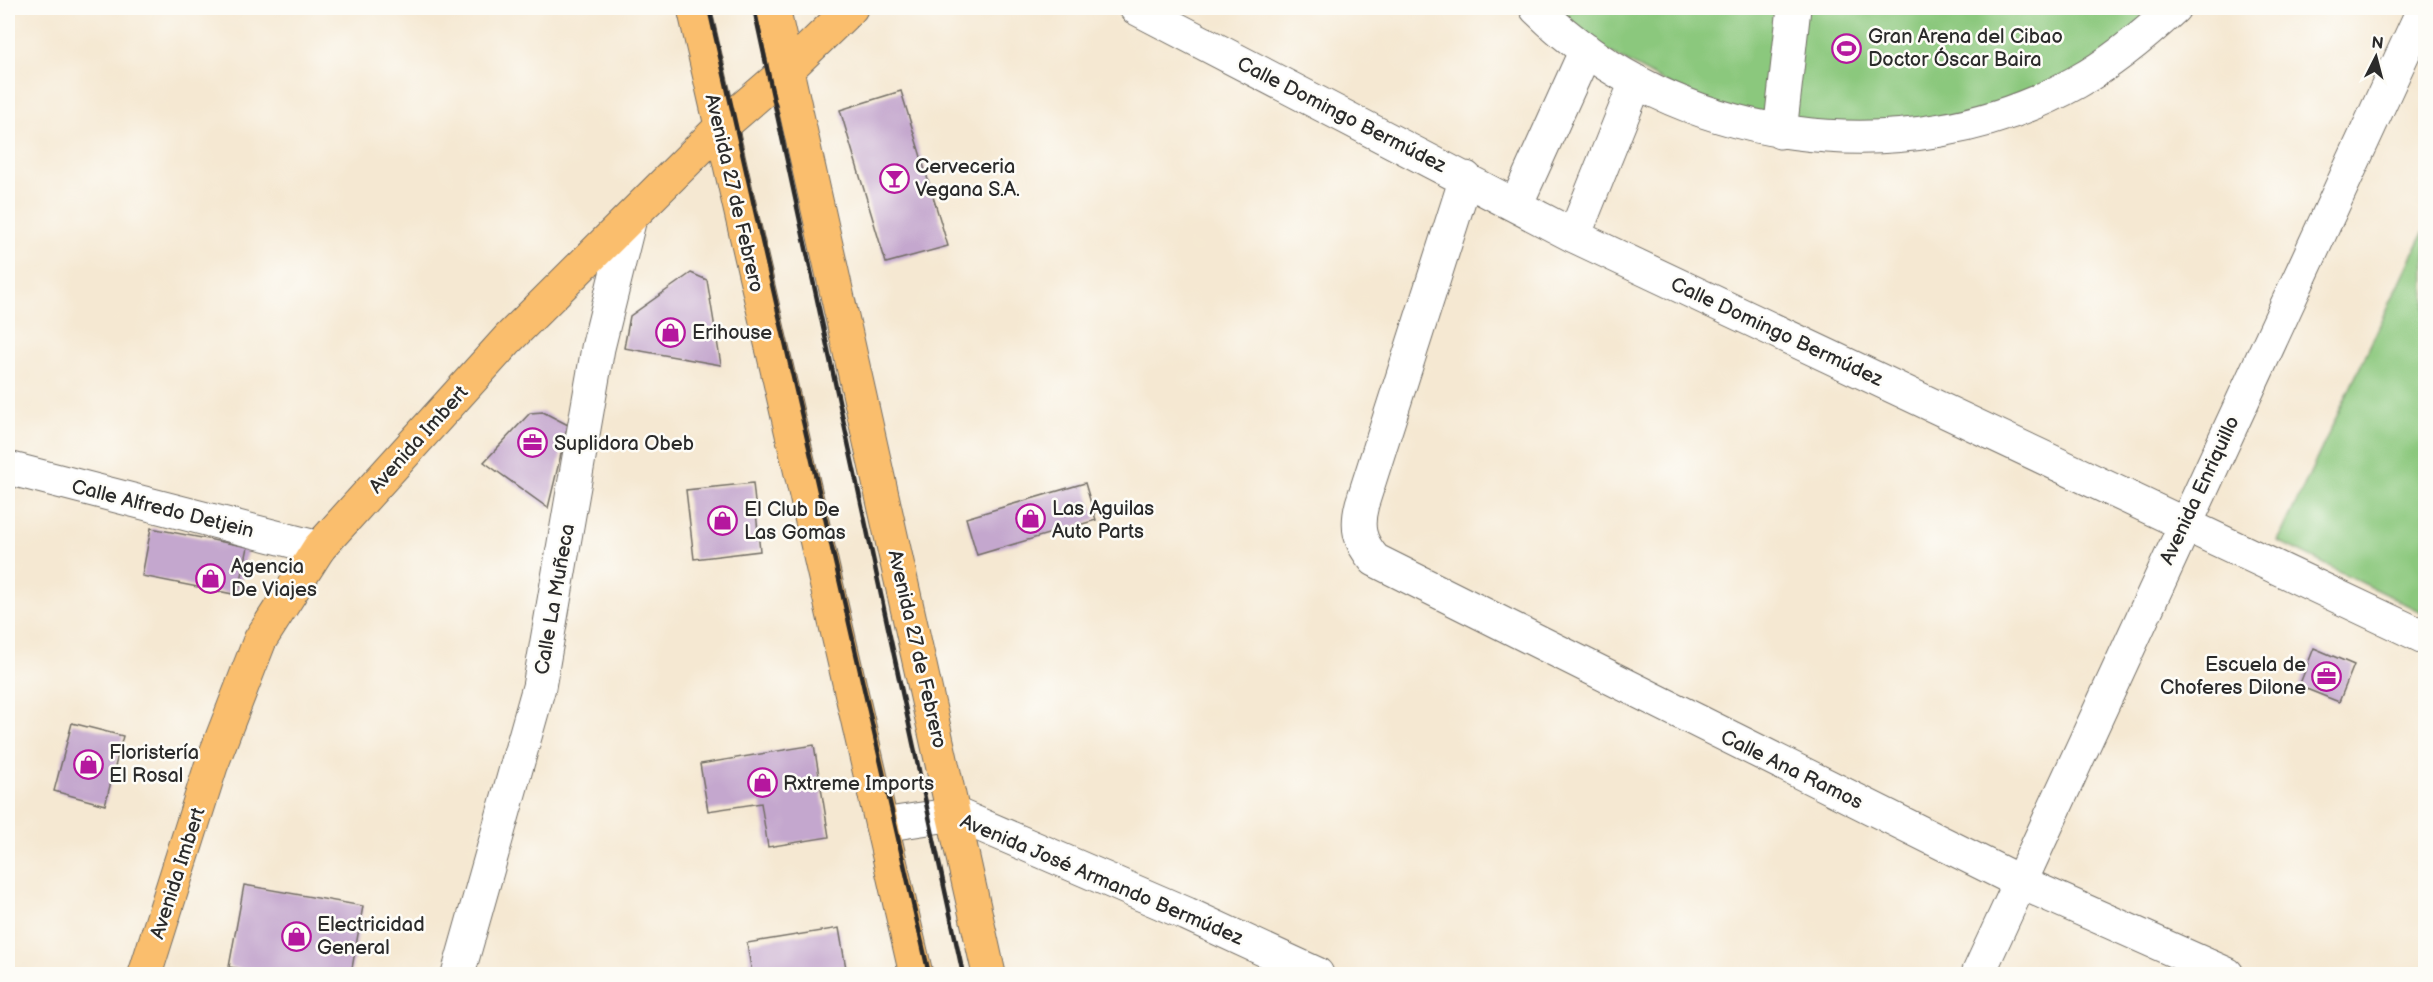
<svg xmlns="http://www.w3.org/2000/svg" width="2433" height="982" font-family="'Balsamiq Sans',sans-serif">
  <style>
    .green { fill: #8bc87d; stroke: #5b7a54; stroke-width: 1.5 }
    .building { fill: #c4a7ce }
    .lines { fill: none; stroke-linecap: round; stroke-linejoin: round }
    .minor-casing { stroke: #726d65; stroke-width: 35 }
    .major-casing { stroke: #726d65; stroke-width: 35 }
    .minor { stroke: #fff; stroke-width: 33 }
    .major { stroke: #fabe6d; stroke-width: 33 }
    .rail { stroke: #2b2b2b; stroke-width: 4.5 }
    .labels { text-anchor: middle; stroke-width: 5; stroke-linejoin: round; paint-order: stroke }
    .poi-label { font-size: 20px; fill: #2b2b2b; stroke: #fdfcf7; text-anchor: start }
    .street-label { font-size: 20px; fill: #2b2b2b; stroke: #fdfcf7 }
  </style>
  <rect width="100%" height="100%" fill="#fdfcf7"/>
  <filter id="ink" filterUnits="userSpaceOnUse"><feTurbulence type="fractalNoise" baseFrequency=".0167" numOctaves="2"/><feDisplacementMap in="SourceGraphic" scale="12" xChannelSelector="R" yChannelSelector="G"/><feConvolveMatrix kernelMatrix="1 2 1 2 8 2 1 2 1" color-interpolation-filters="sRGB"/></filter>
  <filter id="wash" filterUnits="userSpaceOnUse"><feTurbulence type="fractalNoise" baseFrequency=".008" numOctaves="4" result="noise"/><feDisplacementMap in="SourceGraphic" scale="24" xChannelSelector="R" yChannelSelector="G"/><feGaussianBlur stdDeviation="1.35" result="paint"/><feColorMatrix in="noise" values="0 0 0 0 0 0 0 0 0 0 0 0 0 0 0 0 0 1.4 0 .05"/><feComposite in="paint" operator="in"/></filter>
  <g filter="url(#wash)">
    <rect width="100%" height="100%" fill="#f5e8d2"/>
    <path class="green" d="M 1530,8 L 2168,8 L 2050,96 L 1906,141 L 1764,137 Z
      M 2425,229 L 2425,614 L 2278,541 Z"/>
    <g id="blocks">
      <path class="building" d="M 901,91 L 948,246 L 886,263 L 840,110 Z
        M 691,273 L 707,280 L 721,365 L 624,348 L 630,316 Z
        M 543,412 L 568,425 L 548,508 L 484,462 L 530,413 Z
        M 753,483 L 760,551 L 694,559 L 686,490 Z
        M 1085,483 L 1096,520 L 977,555 L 966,518 Z
        M 151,528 L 248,547 L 238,595 L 142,576 Z
        M 2314,648 L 2354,665 L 2339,702 L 2299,686 Z
        M 72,723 L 123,736 L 105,805 L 54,791 Z
        M 814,745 L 829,837 L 768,847 L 761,803 L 708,811 L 700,764 Z
        M 244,885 L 363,906 L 351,974 L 271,974 L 229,967 Z
        M 839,928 L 847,974 L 752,974 L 747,943 Z"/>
    </g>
  </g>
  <g filter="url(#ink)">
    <use href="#blocks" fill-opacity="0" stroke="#726d65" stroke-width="1.5"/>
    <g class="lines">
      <defs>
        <path id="minor" d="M 1136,8 L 1574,236 L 2426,638
          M 1536,8 C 1675,146 1906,178 2077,82 C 2113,62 2145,35 2174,8
          M 1780,132 L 1794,8
          M 1466,178 L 1362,504 C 1356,527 1359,542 1375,560 L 2020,882 L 2227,974
          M 1516,205 L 1586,50
          M 1574,236 L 1636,82
          M 8,468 L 319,548
          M 882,825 L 955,814 L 1187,914 L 1317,974
          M 458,974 L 539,687 L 598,348 L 630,218
          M 1978,974 L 2424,8"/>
        <path id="major" d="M 694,8 L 916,974
          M 773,8 L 989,974
          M 145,974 L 211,766 L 260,640 L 319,548 L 508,339 L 720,128 L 787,70 L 851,8"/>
      </defs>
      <use href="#minor" class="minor-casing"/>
      <use href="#major" class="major-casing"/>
      <use href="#minor" class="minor"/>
      <use href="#major" class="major"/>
      <path class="rail" d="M 709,8 L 929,974
        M 754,8 L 963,974"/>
    </g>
  </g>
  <defs>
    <symbol id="stadium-ring" viewBox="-11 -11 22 22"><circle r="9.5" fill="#fdfcf7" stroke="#b5179e" stroke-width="1.5"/><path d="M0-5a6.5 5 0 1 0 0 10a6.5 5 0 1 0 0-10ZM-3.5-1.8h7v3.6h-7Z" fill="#b5179e"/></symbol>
    <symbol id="bar-ring" viewBox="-11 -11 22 22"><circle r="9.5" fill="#fdfcf7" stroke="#b5179e" stroke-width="1.5"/><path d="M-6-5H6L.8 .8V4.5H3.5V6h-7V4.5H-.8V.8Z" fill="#b5179e"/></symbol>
    <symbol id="shop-ring" viewBox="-11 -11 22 22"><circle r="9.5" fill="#fdfcf7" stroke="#b5179e" stroke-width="1.5"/><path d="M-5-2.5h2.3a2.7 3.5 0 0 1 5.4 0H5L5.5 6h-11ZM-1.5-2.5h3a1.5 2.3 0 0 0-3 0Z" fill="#b5179e"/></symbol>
    <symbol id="office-ring" viewBox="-11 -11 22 22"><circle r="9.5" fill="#fdfcf7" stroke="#b5179e" stroke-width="1.5"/><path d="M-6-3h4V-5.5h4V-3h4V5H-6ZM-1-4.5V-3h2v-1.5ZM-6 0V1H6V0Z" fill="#b5179e"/></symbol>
  </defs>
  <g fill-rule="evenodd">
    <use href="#stadium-ring" x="1830" y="32" width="33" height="33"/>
    <use href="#bar-ring" x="878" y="162" width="33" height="33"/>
    <use href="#shop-ring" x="654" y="316" width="33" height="33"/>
    <use href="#office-ring" x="516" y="426" width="33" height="33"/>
    <use href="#shop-ring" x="1014" y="502" width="33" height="33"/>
    <use href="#shop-ring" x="706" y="504" width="33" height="33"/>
    <use href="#shop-ring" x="194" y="562" width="33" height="33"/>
    <use href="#office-ring" x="2310" y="660" width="33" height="33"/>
    <use href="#shop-ring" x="72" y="748" width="33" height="33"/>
    <use href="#shop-ring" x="746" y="766" width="33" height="33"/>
    <use href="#shop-ring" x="280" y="920" width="33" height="33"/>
  </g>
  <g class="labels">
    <g class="poi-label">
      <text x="1868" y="43">Gran Arena del Cibao<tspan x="1868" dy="23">Doctor Óscar Baira</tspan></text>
      <text x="915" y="173">Cerveceria<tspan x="915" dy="23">Vegana S.A.</tspan></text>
      <text x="692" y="339">Erihouse</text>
      <text x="554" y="450">Suplidora Obeb</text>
      <text x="1052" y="515">Las Aguilas<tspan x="1052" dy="23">Auto Parts</tspan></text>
      <text x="744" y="516">El Club De<tspan x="744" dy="23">Las Gomas</tspan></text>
      <text x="231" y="573">Agencia<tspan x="231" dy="23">De Viajes</tspan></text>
      <text x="2306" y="671" text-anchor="end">Escuela de<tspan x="2306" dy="23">Choferes Dilone</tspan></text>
      <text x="109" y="759">Floristería<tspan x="109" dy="23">El Rosal</tspan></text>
      <text x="783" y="790">Rxtreme Imports</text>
      <text x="317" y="931">Electricidad<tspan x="317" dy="23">General</tspan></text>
    </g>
    <g class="street-label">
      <text transform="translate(1342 114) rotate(27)" y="7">Calle Domingo Bermúdez</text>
      <text transform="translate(735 193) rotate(77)" y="7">Avenida 27 de Febrero</text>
      <text transform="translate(1777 331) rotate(25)" y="7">Calle Domingo Bermúdez</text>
      <text transform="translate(418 439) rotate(-48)" y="7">Avenida Imbert</text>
      <text transform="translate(2199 490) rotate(-65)" y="7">Avenida Enriquillo</text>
      <text transform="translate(163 508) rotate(14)" y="7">Calle Alfredo Detjein</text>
      <text transform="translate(554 599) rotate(-80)" y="7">Calle La Muñeca</text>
      <text transform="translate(918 649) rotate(77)" y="7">Avenida 27 de Febrero</text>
      <text transform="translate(1792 769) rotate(26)" y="7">Calle Ana Ramos</text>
      <text transform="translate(177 873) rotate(-72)" y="7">Avenida Imbert</text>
      <text transform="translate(1102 879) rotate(23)" y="7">Avenida José Armando Bermúdez</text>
    </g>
  </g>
  <rect width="2433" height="982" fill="none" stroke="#fdfcf7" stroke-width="30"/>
  <g transform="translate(2376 57) rotate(6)" stroke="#fdfcf7" stroke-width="4.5" paint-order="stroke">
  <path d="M0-4.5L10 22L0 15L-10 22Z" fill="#2b2b2b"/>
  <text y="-9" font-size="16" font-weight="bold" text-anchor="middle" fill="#2b2b2b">N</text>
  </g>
</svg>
